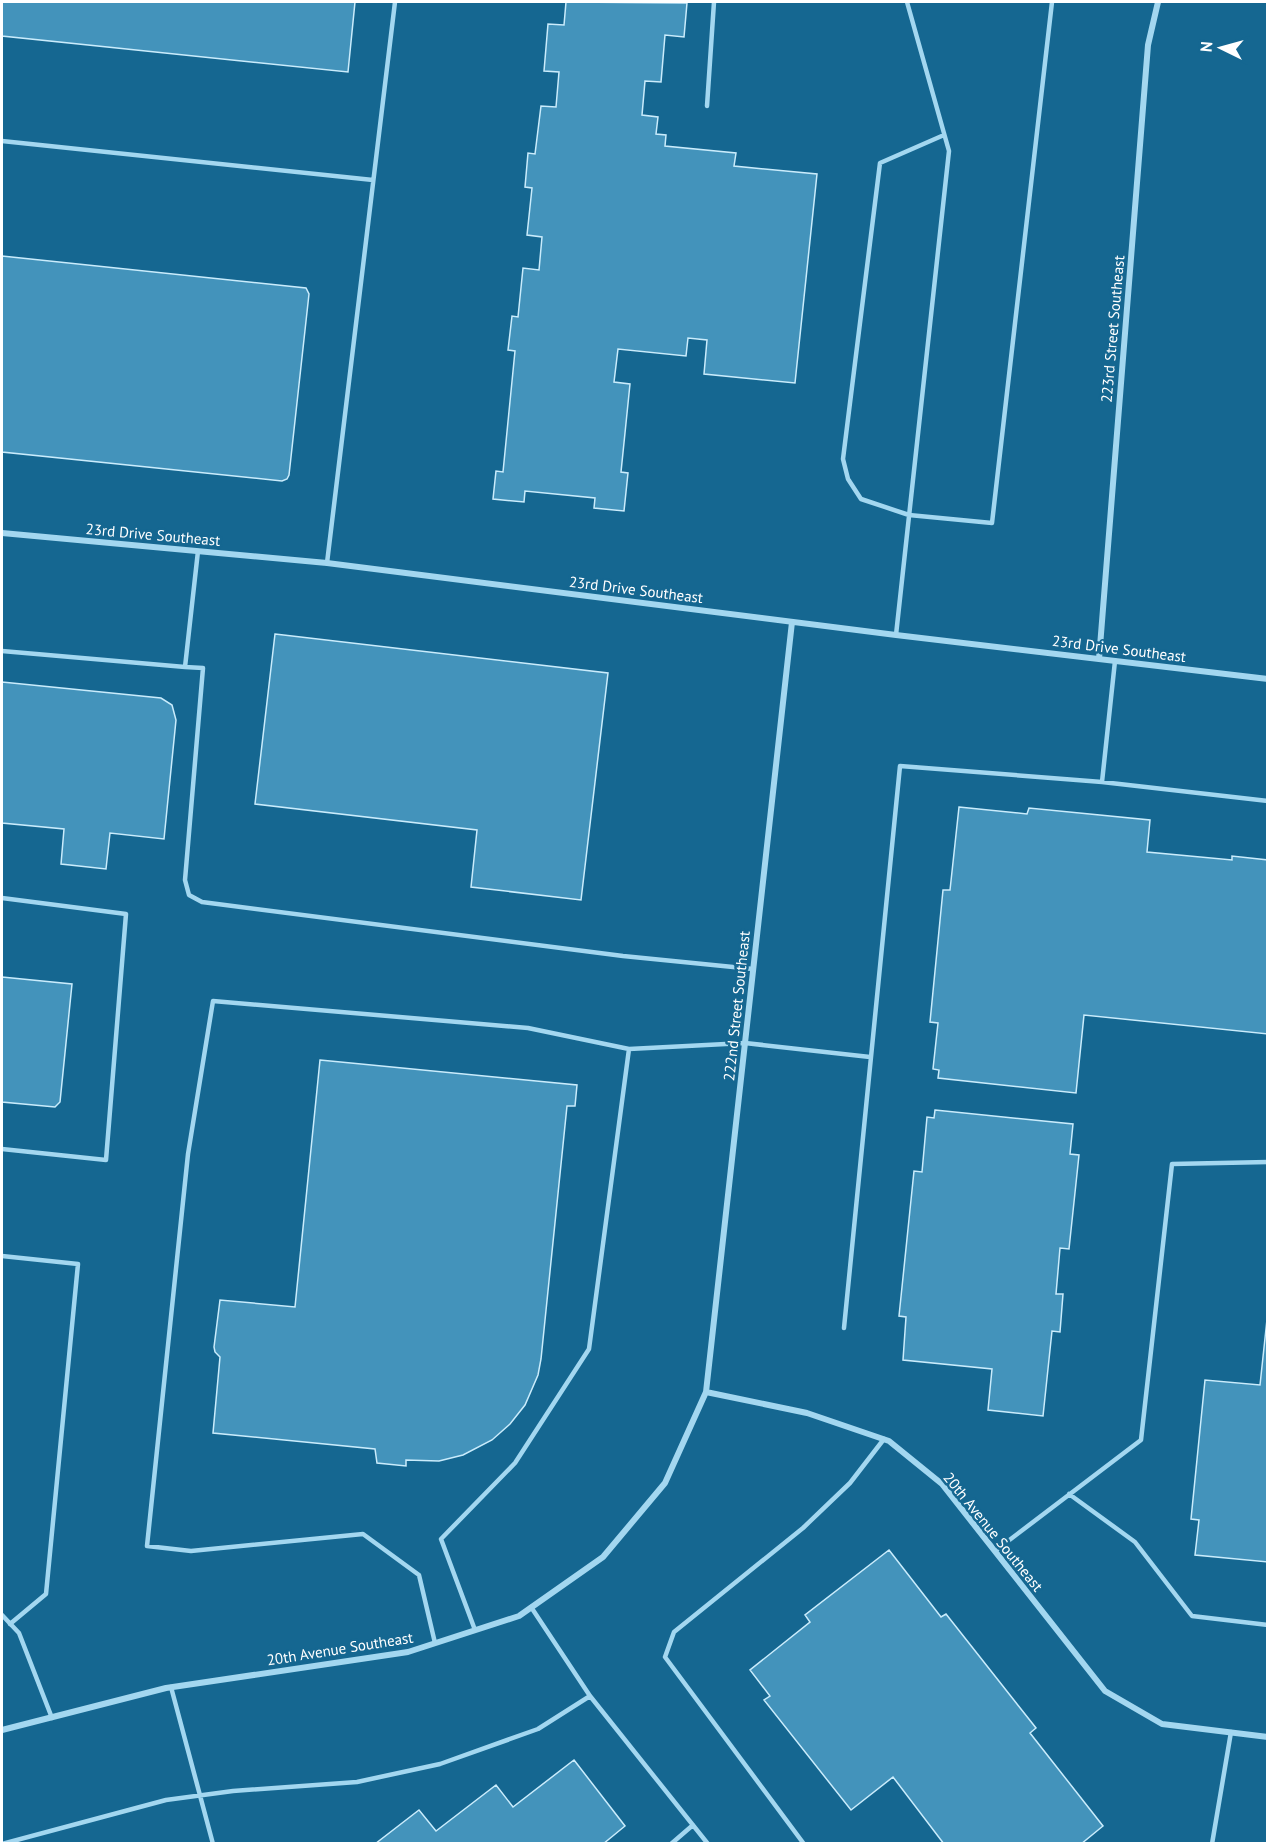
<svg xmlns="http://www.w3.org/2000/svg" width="1269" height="1845" font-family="'PT Sans',sans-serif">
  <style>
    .building { fill: #4393bb; stroke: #caecfc; stroke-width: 1.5 }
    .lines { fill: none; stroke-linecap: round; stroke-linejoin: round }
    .service { stroke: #a3d7f0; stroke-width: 4.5 }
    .minor { stroke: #a3d7f0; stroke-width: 6 }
    .labels { text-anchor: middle; stroke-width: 5; stroke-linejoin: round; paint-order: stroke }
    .street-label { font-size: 15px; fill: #fff; stroke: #156791 }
  </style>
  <rect width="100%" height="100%" fill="#156791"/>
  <path class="building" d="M 2,2 L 355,2 L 348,72 L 2,36 Z
    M 566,2 L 687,3 L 684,37 L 665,35 L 661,82 L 645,81 L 642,115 L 658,117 L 656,134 L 666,135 L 665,146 L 736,153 L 734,166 L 817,174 L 795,383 L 704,374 L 707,340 L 688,338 L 686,356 L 618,349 L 614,382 L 630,384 L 621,472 L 628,473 L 624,511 L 594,508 L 595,498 L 525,491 L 524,502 L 493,499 L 496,471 L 503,472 L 515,351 L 508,350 L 512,316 L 518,317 L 523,268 L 539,270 L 542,237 L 527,235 L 532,188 L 525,187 L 528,153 L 535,154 L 541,106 L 556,107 L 559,72 L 544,71 L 548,24 L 564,25 Z
    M 2,256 L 306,288 L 309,294 L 289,475 L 287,479 L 282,481 L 2,452 Z
    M 275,634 L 608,673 L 581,900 L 471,887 L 477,830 L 255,804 Z
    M 2,682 L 161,698 L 172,705 L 176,720 L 164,839 L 110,833 L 106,869 L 61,864 L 64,829 L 2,823 Z
    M 959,807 L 1027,814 L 1029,808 L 1150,820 L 1147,852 L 1232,860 L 1232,856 L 1268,860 L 1268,1034 L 1084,1015 L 1076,1093 L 938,1078 L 939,1070 L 933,1069 L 938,1023 L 930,1022 L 943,890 L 950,890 Z
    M 2,977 L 72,984 L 60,1102 L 55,1107 L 2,1102 Z
    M 320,1060 L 577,1085 L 575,1106 L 567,1106 L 541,1359 L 538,1375 L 525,1405 L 510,1424 L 492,1440 L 463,1455 L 439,1461 L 406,1460 L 406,1466 L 377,1463 L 375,1449 L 213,1433 L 220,1357 L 215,1352 L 214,1347 L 220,1300 L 295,1307 Z
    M 935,1110 L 1073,1124 L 1070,1154 L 1079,1155 L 1069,1249 L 1060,1248 L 1056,1294 L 1063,1294 L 1060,1332 L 1052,1331 L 1043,1416 L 988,1410 L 992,1369 L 903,1360 L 906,1317 L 899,1316 L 914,1171 L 922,1172 L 927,1117 L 934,1118 Z
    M 1268,1310 L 1268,1562 L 1195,1555 L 1199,1520 L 1191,1519 L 1205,1380 L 1260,1385 Z
    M 889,1550 L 941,1617 L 946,1614 L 1036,1728 L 1030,1733 L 1103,1826 L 1081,1844 L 944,1844 L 893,1777 L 851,1810 L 764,1700 L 770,1696 L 750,1670 L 810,1622 L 805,1615 Z
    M 574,1760 L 625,1826 L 603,1844 L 375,1844 L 419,1810 L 436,1831 L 496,1785 L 513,1807 Z"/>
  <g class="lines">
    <path class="service" d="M 707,106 L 714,2
      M 944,135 L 880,163 L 843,459 L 848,479 L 861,499 L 909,515 L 992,523 L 1052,2
      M 2,141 L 373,180
      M 327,563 L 395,2
      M 896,635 L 949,151 L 907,2
      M 2,651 L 185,667 L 198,551
      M 185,667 L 203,668 L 185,880 L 189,895 L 202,902 L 623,956 L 753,969
      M 1102,782 L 1115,661
      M 2,898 L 126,914 L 106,1160 L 2,1149
      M 629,1049 L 745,1043 L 870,1057
      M 2,1256 L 78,1264 L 46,1594 L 10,1624
      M 844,1328 L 900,766 L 1102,782 L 1268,801
      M 1069,1494 L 1135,1542 L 1192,1616 L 1268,1625
      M 995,1551 L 1141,1440 L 1172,1164 L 1268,1162
      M 531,1607 L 590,1696 L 708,1844
      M 2,1615 L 19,1633 L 52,1718
      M 435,1643 L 419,1575 L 363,1534 L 191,1551 L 147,1546 L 188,1154 L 213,1001 L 528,1028 L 629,1049 L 589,1349 L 515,1463 L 441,1539 L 475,1630
      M 171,1687 L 213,1844
      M 2,1844 L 166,1800 L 233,1791 L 357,1782 L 440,1764 L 538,1729 L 590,1696
      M 671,1844 L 693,1825
      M 804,1844 L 665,1657 L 674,1632 L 803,1528 L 850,1483 L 884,1439
      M 1212,1844 L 1231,1732"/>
    <path class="minor" d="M 2,533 L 327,563 L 896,635 L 1268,679
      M 1099,659 L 1148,45 L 1158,2
      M 706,1392 L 807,1413 L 889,1441 L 942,1484 L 1105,1691 L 1162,1724 L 1268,1737
      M 2,1730 L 166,1688 L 408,1652 L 519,1616 L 603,1557 L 665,1483 L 706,1392 L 792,622"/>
  </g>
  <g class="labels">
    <g class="street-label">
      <text transform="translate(1113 329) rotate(-85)" y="5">223rd Street Southeast</text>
      <text transform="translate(153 535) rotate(5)" y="5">23rd Drive Southeast</text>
      <text transform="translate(636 590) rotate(7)" y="5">23rd Drive Southeast</text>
      <text transform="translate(1119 649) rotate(7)" y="5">23rd Drive Southeast</text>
      <text transform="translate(737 1006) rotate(-84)" y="5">222nd Street Southeast</text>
      <text transform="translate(993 1532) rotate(51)" y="5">20th Avenue Southeast</text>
      <text transform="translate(340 1649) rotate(-9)" y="5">20th Avenue Southeast</text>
    </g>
  </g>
  <rect width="1269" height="1845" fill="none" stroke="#ffffff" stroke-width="6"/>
  <g transform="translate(1221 48) rotate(275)" stroke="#156791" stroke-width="4.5" paint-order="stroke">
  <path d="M0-4.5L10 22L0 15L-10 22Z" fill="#ffffff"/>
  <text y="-9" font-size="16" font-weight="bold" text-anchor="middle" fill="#ffffff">N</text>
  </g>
</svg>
